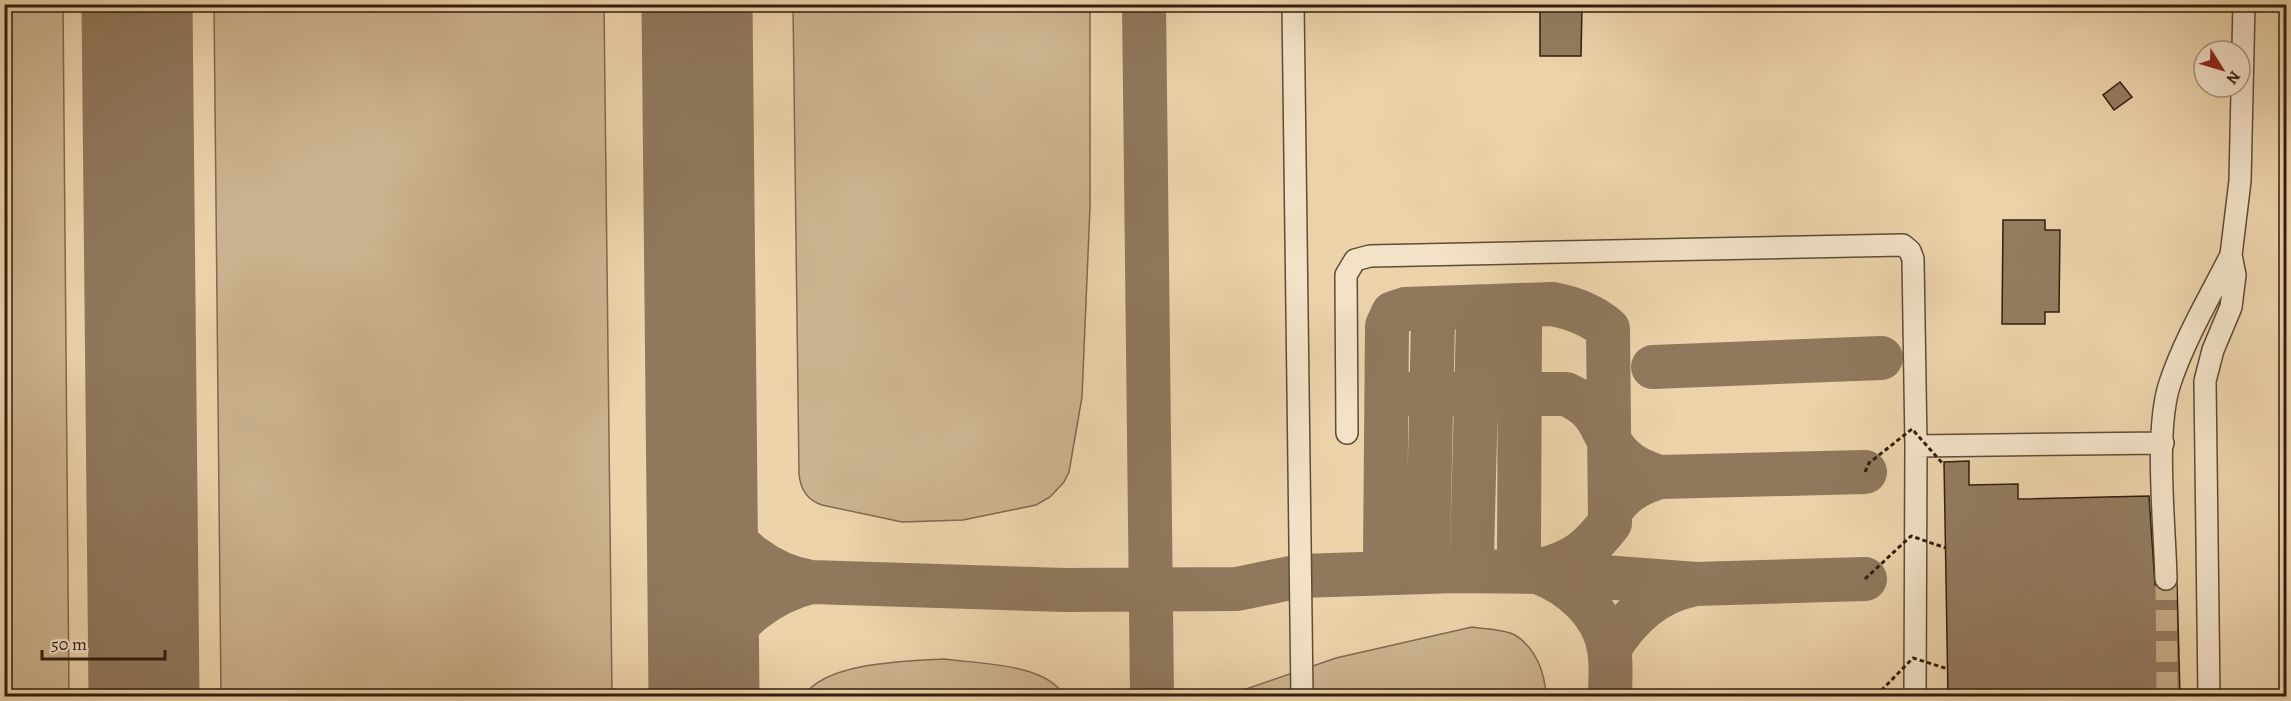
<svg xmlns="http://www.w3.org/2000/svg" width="2291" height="701" font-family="Alegreya,serif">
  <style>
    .green { fill: #ccb490; stroke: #7f6950; stroke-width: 1.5 }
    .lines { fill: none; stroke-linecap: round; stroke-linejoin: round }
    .taxiway { stroke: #8f785c; stroke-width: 44 }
    .runway { stroke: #8f785c; stroke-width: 111 }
    .building { fill: #937c60; stroke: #321e0f; stroke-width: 1.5 }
    .minor-tunnel { stroke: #c7af8b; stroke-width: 21; stroke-dasharray: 21 10; stroke-linecap: butt }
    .minor-casing { stroke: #604b36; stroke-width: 24 }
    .minor { stroke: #f3e2c8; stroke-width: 21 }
    .path-bridge { stroke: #321e0f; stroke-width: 3; stroke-dasharray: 4.5 3; stroke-linecap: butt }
  </style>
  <rect width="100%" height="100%" fill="#ecd3aa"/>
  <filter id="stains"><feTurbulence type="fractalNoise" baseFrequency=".00333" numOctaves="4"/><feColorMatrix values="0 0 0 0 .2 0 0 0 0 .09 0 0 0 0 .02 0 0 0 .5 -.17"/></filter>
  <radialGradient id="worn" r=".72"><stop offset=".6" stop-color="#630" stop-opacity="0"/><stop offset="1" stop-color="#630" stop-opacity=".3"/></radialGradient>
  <path class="green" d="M 4,5 L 63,5 L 69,696 L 5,696 Z
    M 214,5 L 604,5 L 612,696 L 221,696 Z
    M 793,5 L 1090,5 L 1090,207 L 1082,397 L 1069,472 L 1064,482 L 1050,497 L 1036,505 L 963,520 L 902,522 L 822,505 C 807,500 800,489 799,473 Z
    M 1472,627 C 1484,629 1504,629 1515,635 C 1536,648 1545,673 1546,696 L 1244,696 L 1246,689 L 1336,658 Z
    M 944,659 C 981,664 1044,663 1065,696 L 804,696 C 825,662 907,661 944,659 Z"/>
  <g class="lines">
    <path class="taxiway" d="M 1144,4 L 1152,696
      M 1653,367 L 1881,358
      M 1387,378 L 1390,385 L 1400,394 L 1566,394 C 1608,413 1596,432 1622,457 C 1633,468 1645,472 1660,477 C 1637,484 1623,492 1610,512
      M 702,464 C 705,477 708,492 713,505 C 727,545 771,576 811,582 L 1065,590 L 1237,589 L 1300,576 L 1456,571 L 1537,572 L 1696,584 L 1865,579
      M 1660,477 L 1865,472
      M 1428,552 L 1433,319 L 1442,308
      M 1472,554 L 1478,321 L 1491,306
      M 1385,555 L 1387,326 L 1393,313 L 1405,309 L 1552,304 C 1574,308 1592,315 1608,329 L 1610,523 C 1590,549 1575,562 1541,570
      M 1519,556 L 1520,320 L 1522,311 L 1531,305
      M 1538,572 C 1571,584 1604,613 1609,649 C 1612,664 1610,681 1610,696
      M 1609,649 C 1628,618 1656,592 1692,585
      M 704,696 C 707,685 709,672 714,661 C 730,621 771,592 811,582"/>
    <path class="runway" d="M 137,4 L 144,696
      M 697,4 L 704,696"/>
  </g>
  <path class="building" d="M 1540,5 L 1582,6 L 1581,56 L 1540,56 Z
    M 2120,82 L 2132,97 L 2114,110 L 2103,95 Z
    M 2003,220 L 2045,220 L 2045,230 L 2060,230 L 2059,312 L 2045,312 L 2045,324 L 2002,324 Z
    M 1969,461 L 1969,485 L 2018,484 L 2018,499 L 2149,496 L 2155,585 L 2166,592 L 2177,584 L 2180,696 L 1948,696 L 1944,462 Z"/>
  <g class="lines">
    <path class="minor-tunnel" d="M 2166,579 L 2167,696"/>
    <defs>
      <path id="minor" d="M 1293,4 L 1302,696
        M 1347,433 L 1346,275 L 1355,260 L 1370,256 L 1903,245 L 1910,251 L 1913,259 L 1916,446 L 1915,696
        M 1916,446 L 2163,443
        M 2166,579 C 2165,527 2154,430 2170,383 C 2185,338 2210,297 2231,255
        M 2209,696 L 2205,381 L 2213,350 L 2231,307 L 2235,275 L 2231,255 L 2240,181 L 2244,4"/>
    </defs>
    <use href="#minor" class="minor-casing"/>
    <use href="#minor" class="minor"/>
    <path class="path-bridge" d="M 1865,472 L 1869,463 L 1912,429 L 1944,465
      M 1865,579 L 1911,536 L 1946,548
      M 1876,696 L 1913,658 L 1948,669"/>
  </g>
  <rect width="2291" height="701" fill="none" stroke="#ecd3aa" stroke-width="24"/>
  <rect x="6" y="6" width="2279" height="689" fill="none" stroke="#321e0f" stroke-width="3"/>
  <rect x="12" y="12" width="2267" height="677" fill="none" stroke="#321e0f" stroke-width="1.5"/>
  <g transform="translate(2222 69) rotate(127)"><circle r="28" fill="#f3e2c8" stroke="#a6947e" stroke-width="1.5"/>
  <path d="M0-4.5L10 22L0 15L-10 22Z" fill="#8f2418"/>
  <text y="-9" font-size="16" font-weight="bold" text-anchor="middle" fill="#321e0f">N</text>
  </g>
  <path d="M42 650v9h123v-9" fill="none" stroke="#321e0f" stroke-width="3"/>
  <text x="51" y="650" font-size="18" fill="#321e0f" stroke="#f3e2c8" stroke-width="4.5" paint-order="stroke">50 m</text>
  <rect width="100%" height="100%" filter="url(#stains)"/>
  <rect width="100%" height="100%" fill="url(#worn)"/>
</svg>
